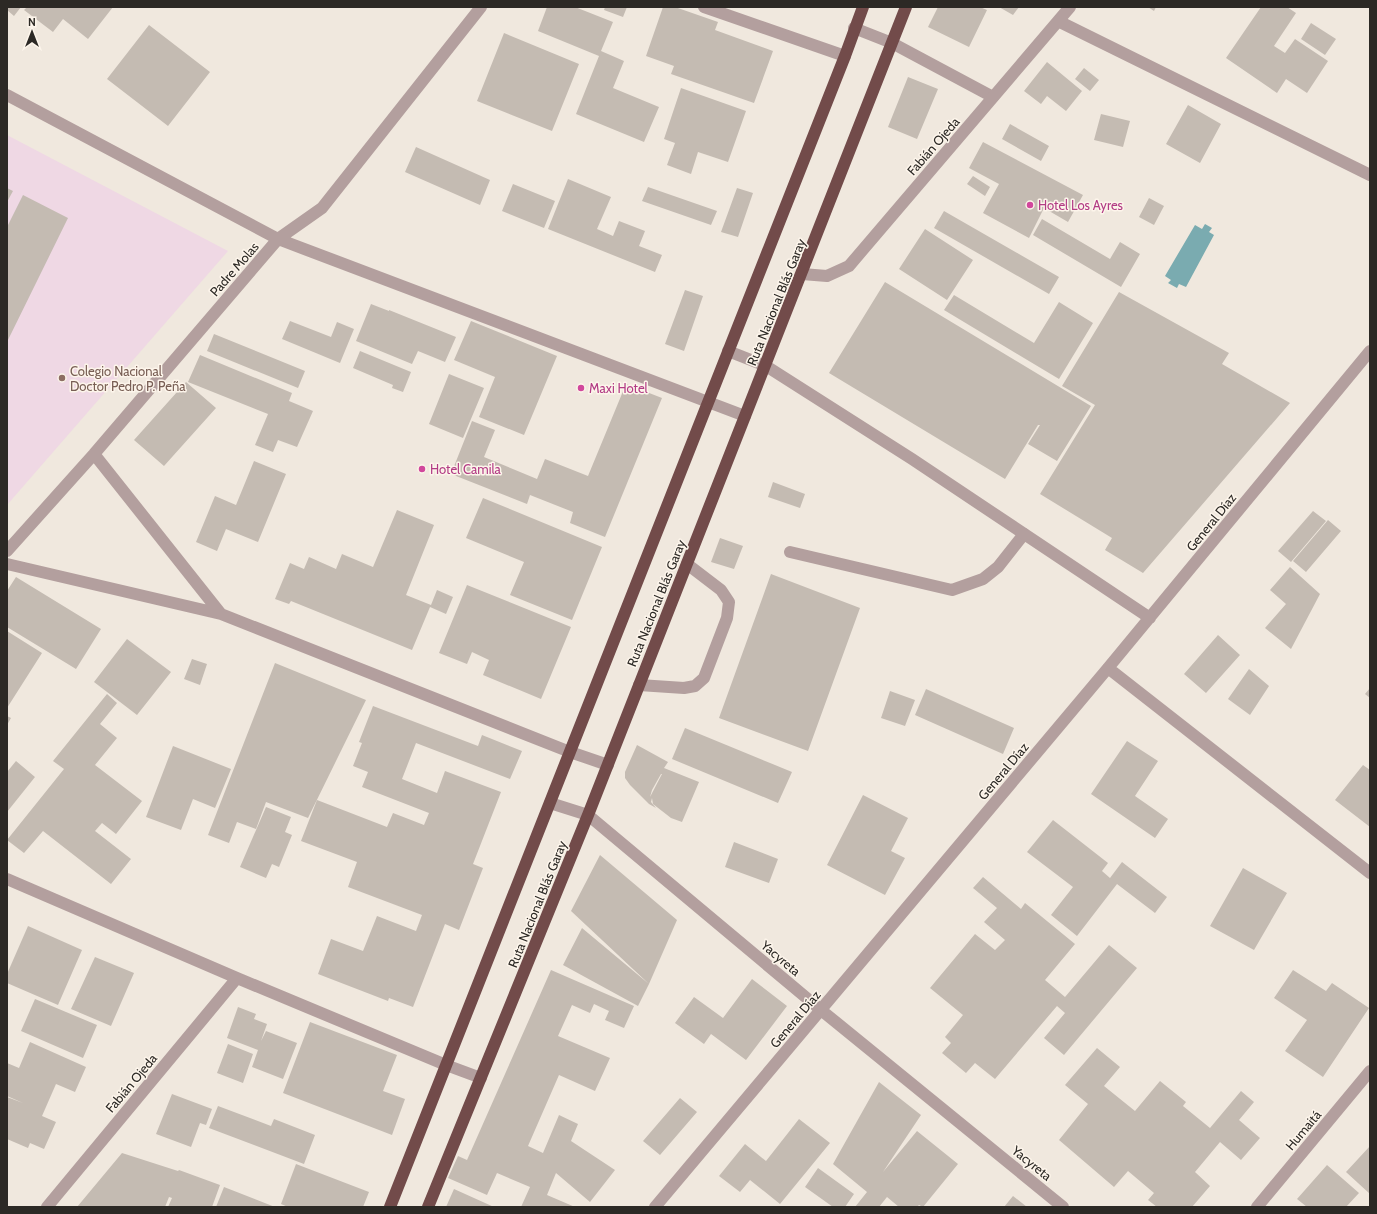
<svg xmlns="http://www.w3.org/2000/svg" width="1377" height="1214" font-family="Cabin,sans-serif">
  <style>
    .education { fill: #efd8e4 }
    .water { fill: #7aabb0 }
    .building { fill: #c4bbb2; fill-rule: evenodd }
    .lines { fill: none; stroke-linecap: round; stroke-linejoin: round }
    .lane { stroke: #b39f9e; stroke-width: 12 }
    .street { stroke: #b39f9e; stroke-width: 12 }
    .highway { stroke: #724b4a; stroke-width: 12 }
    .hotel-dot { fill: #d1479c; stroke: #fdf5eb; stroke-width: 1.5 }
    .education-dot { fill: #8d6e63; stroke: #fdf5eb; stroke-width: 1.5 }
    .labels { text-anchor: middle; stroke-width: 3; stroke-linejoin: round; paint-order: stroke }
    .street-label { font-size: 13px; fill: #2c2925; stroke: #fdf5eb }
    .hotel-label { font-size: 13px; fill: #b23c85; stroke: #fdf5eb; text-anchor: start }
    .education-label { font-size: 13px; fill: #785e54; stroke: #fdf5eb; text-anchor: start }
  </style>
  <rect width="100%" height="100%" fill="#f0e8de"/>
  <path class="education" d="M 7,135 L 228,251 L 7,505 Z"/>
  <path class="water" d="M 1205,224 L 1212,228 L 1209,232 L 1214,235 L 1186,287 L 1179,284 L 1177,288 L 1168,283 L 1171,280 L 1165,276 L 1195,225 L 1202,229 Z"/>
  <path class="building" d="M 7,7 L 21,7 L 14,16 L 7,10 Z
    M 27,7 L 113,7 L 88,39 L 63,19 L 53,32 L 24,10 Z
    M 547,7 L 575,7 L 613,22 L 601,51 L 624,61 L 613,88 L 659,107 L 644,142 L 576,114 L 599,56 L 538,31 Z
    M 605,7 L 627,7 L 623,17 L 604,10 Z
    M 663,7 L 675,7 L 718,22 L 715,30 L 773,51 L 754,103 L 671,74 L 674,66 L 646,56 Z
    M 938,7 L 980,7 L 987,10 L 969,47 L 928,27 Z
    M 999,7 L 1019,7 L 1013,15 Z
    M 1148,7 L 1156,7 L 1154,11 Z
    M 1261,7 L 1287,7 L 1296,13 L 1274,46 L 1285,53 L 1295,39 L 1328,61 L 1307,93 L 1286,79 L 1277,93 L 1226,58 Z
    M 1311,23 L 1336,39 L 1325,55 L 1301,39 Z
    M 149,25 L 210,72 L 168,126 L 107,79 Z
    M 504,33 L 579,64 L 552,131 L 477,101 Z
    M 1047,62 L 1082,91 L 1066,111 L 1047,96 L 1041,104 L 1024,91 Z
    M 1084,68 L 1099,80 L 1090,91 L 1075,79 Z
    M 908,77 L 938,89 L 917,139 L 888,127 Z
    M 681,88 L 746,111 L 728,162 L 698,152 L 691,174 L 667,165 L 675,143 L 664,139 Z
    M 1188,105 L 1221,124 L 1200,163 L 1166,144 Z
    M 1101,114 L 1130,121 L 1123,147 L 1094,140 Z
    M 1010,124 L 1049,146 L 1041,161 L 1002,139 Z
    M 983,142 L 1083,195 L 1068,222 L 1044,208 L 1029,238 L 983,213 L 999,184 L 969,168 Z
    M 416,147 L 490,180 L 480,205 L 405,172 Z
    M 973,176 L 990,187 L 985,196 L 967,184 Z
    M 568,179 L 611,197 L 597,229 L 613,236 L 619,221 L 645,231 L 639,246 L 662,255 L 655,272 L 548,229 Z
    M 513,184 L 555,201 L 544,228 L 502,211 Z
    M 648,187 L 717,211 L 711,225 L 642,201 Z
    M 7,188 L 13,191 L 7,202 Z
    M 737,188 L 753,193 L 738,237 L 721,232 Z
    M 23,195 L 68,218 L 7,342 L 7,227 Z
    M 1149,198 L 1164,206 L 1154,225 L 1139,217 Z
    M 944,211 L 1059,277 L 1049,294 L 934,228 Z
    M 1042,219 L 1110,259 L 1120,242 L 1140,254 L 1121,287 L 1033,235 Z
    M 925,229 L 973,260 L 947,300 L 899,269 Z
    M 885,282 L 1091,406 L 1057,461 L 1028,444 L 1040,425 L 1038,425 L 1005,479 L 829,373 Z
    M 685,290 L 703,296 L 684,351 L 665,344 Z
    M 1119,292 L 1229,353 L 1222,364 L 1290,403 L 1143,573 L 1105,550 L 1112,538 L 1040,494 L 1095,405 L 1062,386 Z
    M 954,295 L 1034,343 L 1059,302 L 1093,323 L 1059,379 L 944,310 Z
    M 371,304 L 389,311 L 389,310 L 456,337 L 445,362 L 418,351 L 412,364 L 356,341 Z
    M 290,321 L 331,337 L 337,322 L 354,329 L 340,363 L 282,339 Z
    M 471,321 L 557,356 L 524,435 L 479,417 L 495,377 L 454,360 Z
    M 214,334 L 305,371 L 298,388 L 207,351 Z
    M 360,351 L 411,372 L 403,392 L 392,388 L 393,385 L 353,368 Z
    M 200,355 L 292,393 L 289,401 L 313,411 L 297,447 L 278,440 L 273,452 L 255,445 L 268,414 L 188,382 Z
    M 449,374 L 484,388 L 463,438 L 429,424 Z
    M 186,382 L 216,408 L 164,466 L 134,440 Z
    M 626,384 L 662,398 L 605,537 L 570,523 L 573,512 L 530,495 L 527,504 L 451,474 L 472,421 L 495,430 L 484,457 L 537,479 L 545,459 L 588,476 Z
    M 254,461 L 286,474 L 258,542 L 226,529 L 217,551 L 196,542 L 215,496 L 236,505 Z
    M 773,482 L 805,494 L 800,508 L 768,497 Z
    M 483,498 L 602,547 L 572,620 L 510,595 L 524,562 L 466,538 Z
    M 397,510 L 434,525 L 406,595 L 431,605 L 437,590 L 453,597 L 446,614 L 430,607 L 412,650 L 291,601 L 289,604 L 275,599 L 290,563 L 304,569 L 309,557 L 336,569 L 342,554 L 373,567 Z
    M 1313,511 L 1326,521 L 1291,562 L 1278,551 Z
    M 1328,520 L 1341,531 L 1306,572 L 1293,561 Z
    M 720,538 L 743,546 L 734,569 L 711,562 Z
    M 1290,567 L 1320,594 L 1291,649 L 1265,628 L 1286,604 L 1270,590 Z
    M 771,574 L 860,608 L 808,751 L 719,718 Z
    M 16,577 L 101,629 L 76,669 L 7,627 L 7,591 Z
    M 467,585 L 571,627 L 541,699 L 483,675 L 489,660 L 472,652 L 467,664 L 439,653 Z
    M 7,631 L 42,653 L 7,708 Z
    M 1218,635 L 1240,655 L 1206,693 L 1184,674 Z
    M 127,639 L 171,672 L 137,715 L 94,682 Z
    M 192,659 L 207,664 L 200,685 L 184,679 Z
    M 275,663 L 366,700 L 308,818 L 266,802 L 256,829 L 237,822 L 229,843 L 208,835 Z
    M 1249,669 L 1269,686 L 1250,715 L 1228,699 Z
    M 1370,688 L 1370,698 L 1365,694 Z
    M 926,689 L 1014,728 L 1003,754 L 915,715 Z
    M 890,691 L 915,700 L 905,726 L 881,718 Z
    M 107,694 L 117,703 L 100,724 L 117,738 L 95,765 L 142,801 L 116,834 L 102,823 L 95,831 L 131,859 L 111,884 L 43,831 L 24,853 L 7,840 L 64,769 L 53,761 Z
    M 373,706 L 478,746 L 482,735 L 522,751 L 510,779 L 416,743 L 402,779 L 437,793 L 445,771 L 501,792 L 473,864 L 483,868 L 459,930 L 445,924 L 413,1007 L 389,998 L 388,1001 L 318,974 L 331,939 L 363,951 L 377,916 L 416,931 L 422,915 L 348,887 L 357,862 L 301,841 L 317,800 L 387,827 L 393,813 L 424,825 L 429,813 L 362,787 L 368,772 L 353,766 L 362,743 L 359,742 Z
    M 7,716 L 11,718 L 7,725 Z
    M 685,728 L 792,772 L 778,803 L 672,759 Z
    M 1127,741 L 1158,761 L 1135,796 L 1168,819 L 1155,838 L 1091,794 Z
    M 637,745 L 668,762 L 664,768 L 699,782 L 682,822 L 671,818 L 653,804 L 652,798 L 651,802 L 656,808 L 649,804 L 630,785 L 625,778 L 625,772 ZM 661,774 L 662,774 L 650,797 L 652,790 Z
    M 173,746 L 231,769 L 215,808 L 193,799 L 181,830 L 146,817 Z
    M 16,761 L 35,777 L 7,812 L 7,772 Z
    M 1363,765 L 1370,770 L 1370,827 L 1335,800 Z
    M 863,795 L 908,818 L 891,851 L 905,858 L 885,895 L 827,865 Z
    M 266,807 L 291,817 L 285,832 L 292,835 L 279,867 L 272,864 L 266,878 L 240,867 Z
    M 1053,820 L 1108,863 L 1102,871 L 1110,878 L 1122,862 L 1167,897 L 1155,913 L 1117,884 L 1077,936 L 1051,915 L 1073,887 L 1027,852 Z
    M 734,842 L 778,859 L 769,883 L 725,867 Z
    M 600,855 L 677,920 L 649,984 L 571,911 Z
    M 1243,868 L 1287,893 L 1254,950 L 1210,926 Z
    M 983,877 L 1021,909 L 1025,903 L 1075,944 L 1045,980 L 1065,997 L 1109,945 L 1137,968 L 1064,1055 L 1044,1038 L 1065,1013 L 1057,1006 L 995,1079 L 975,1063 L 966,1073 L 942,1053 L 951,1043 L 945,1037 L 963,1015 L 930,988 L 975,934 L 995,950 L 1005,940 L 984,922 L 997,908 L 973,888 Z
    M 28,926 L 82,950 L 58,1005 L 7,983 L 7,974 Z
    M 582,928 L 649,984 L 638,1006 L 563,965 Z
    M 95,957 L 134,973 L 111,1026 L 71,1009 Z
    M 551,970 L 634,1006 L 624,1028 L 605,1020 L 609,1011 L 594,1004 L 590,1013 L 572,1005 L 558,1036 L 610,1058 L 595,1091 L 559,1075 L 528,1146 L 543,1153 L 559,1115 L 578,1124 L 571,1141 L 615,1170 L 590,1202 L 556,1173 L 547,1195 L 575,1207 L 521,1207 L 530,1187 L 497,1173 L 487,1195 L 448,1178 L 458,1156 L 467,1160 Z
    M 1293,970 L 1326,991 L 1332,983 L 1369,1008 L 1323,1077 L 1285,1051 L 1307,1020 L 1274,998 Z
    M 752,979 L 787,1006 L 746,1060 L 711,1034 L 704,1044 L 675,1023 L 694,997 L 723,1018 Z
    M 35,999 L 97,1025 L 83,1058 L 21,1031 Z
    M 238,1007 L 256,1014 L 254,1019 L 267,1024 L 261,1041 L 266,1031 L 297,1043 L 283,1079 L 252,1067 L 258,1050 L 227,1038 Z
    M 310,1022 L 397,1055 L 383,1091 L 405,1099 L 392,1135 L 283,1093 Z
    M 30,1042 L 86,1067 L 75,1092 L 56,1084 L 42,1116 L 56,1122 L 44,1149 L 30,1143 L 28,1148 L 7,1139 L 7,1097 L 23,1103 L 7,1096 L 7,1063 L 19,1068 Z
    M 228,1044 L 253,1054 L 243,1083 L 217,1073 Z
    M 1097,1048 L 1120,1067 L 1104,1086 L 1135,1111 L 1160,1081 L 1186,1102 L 1183,1106 L 1210,1128 L 1241,1091 L 1254,1102 L 1239,1120 L 1260,1138 L 1241,1160 L 1220,1142 L 1195,1172 L 1210,1186 L 1192,1207 L 1157,1207 L 1148,1200 L 1154,1193 L 1128,1171 L 1114,1187 L 1059,1140 L 1088,1104 L 1065,1085 Z
    M 879,1082 L 921,1115 L 883,1172 L 917,1131 L 958,1164 L 923,1207 L 919,1205 L 917,1207 L 899,1207 L 887,1197 L 879,1207 L 855,1207 L 867,1192 L 833,1164 Z
    M 172,1094 L 212,1109 L 206,1125 L 200,1123 L 191,1147 L 156,1134 Z
    M 680,1098 L 697,1112 L 660,1155 L 643,1141 Z
    M 218,1106 L 271,1126 L 274,1119 L 315,1135 L 304,1164 L 209,1128 Z
    M 799,1119 L 830,1143 L 780,1204 L 750,1180 L 740,1192 L 719,1176 L 745,1144 L 766,1161 Z
    M 1370,1146 L 1370,1194 L 1346,1172 Z
    M 122,1153 L 178,1171 L 179,1170 L 220,1185 L 212,1207 L 168,1207 L 172,1198 L 169,1197 L 165,1207 L 77,1207 Z
    M 296,1164 L 369,1192 L 363,1207 L 288,1207 L 281,1204 Z
    M 1327,1165 L 1359,1193 L 1346,1207 L 1307,1207 L 1297,1199 Z
    M 818,1168 L 854,1194 L 845,1207 L 833,1207 L 805,1187 Z
    M 224,1187 L 275,1207 L 216,1207 Z
    M 454,1189 L 494,1207 L 446,1207 Z
    M 1013,1196 L 1027,1207 L 1004,1207 Z"/>
  <g class="lines">
    <path class="lane" d="M 704,7 L 845,56
      M 854,28 L 892,43 L 993,97
      M 790,552 L 952,590 L 983,579 L 998,567 L 1024,534
      M 639,685 L 684,688 L 695,686 L 704,678 L 727,618 L 729,602 L 721,590 L 687,564"/>
    <path class="street" d="M 1058,21 L 1370,175
      M 7,95 L 278,239 L 745,416
      M 802,274 L 827,276 L 849,266 L 1070,7
      M 728,351 L 766,366 L 912,459 L 1150,618
      M 94,454 L 221,614 L 570,752 L 608,765
      M 7,551 L 94,454 L 278,239 L 322,208 L 481,7
      M 7,564 L 221,614
      M 1108,668 L 1370,873
      M 550,803 L 588,815 L 821,1010 L 1063,1207
      M 7,879 L 237,978 L 446,1065 L 481,1078
      M 47,1207 L 237,978
      M 655,1207 L 1108,668 L 1370,351
      M 1257,1207 L 1370,1071"/>
    <path class="highway" d="M 390,1207 L 845,56 L 863,7
      M 428,1207 L 588,815 L 906,7"/>
  </g>
  <g class="hotel-dot">
    <circle cx="1030" cy="205" r="4"/>
    <circle cx="581" cy="388" r="4"/>
    <circle cx="422" cy="469" r="4"/>
  </g>
  <circle class="education-dot" cx="62" cy="378" r="4"/>
  <g class="labels">
    <g class="street-label">
      <text transform="translate(933 146) rotate(-49)" y="5">Fabián Ojeda</text>
      <text transform="translate(234 269) rotate(-49)" y="5">Padre Molas</text>
      <text transform="translate(776 302) rotate(-68)" y="5">Ruta Nacional Blás Garay</text>
      <text transform="translate(1211 522) rotate(-51)" y="5">General Díaz</text>
      <text transform="translate(656 603) rotate(-68)" y="5">Ruta Nacional Blás Garay</text>
      <text transform="translate(1003 771) rotate(-50)" y="5">General Díaz</text>
      <text transform="translate(537 904) rotate(-68)" y="5">Ruta Nacional Blás Garay</text>
      <text transform="translate(781 958) rotate(40)" y="5">Yacyreta</text>
      <text transform="translate(795 1019) rotate(-50)" y="5">General Díaz</text>
      <text transform="translate(131 1083) rotate(-50)" y="5">Fabián Ojeda</text>
      <text transform="translate(1303 1130) rotate(-50)" y="5">Humaitá</text>
      <text transform="translate(1032 1163) rotate(39)" y="5">Yacyreta</text>
    </g>
    <g class="hotel-label">
      <text x="1038" y="210">Hotel Los Ayres</text>
      <text x="589" y="393">Maxi Hotel</text>
      <text x="430" y="474">Hotel Camila</text>
    </g>
    <g class="education-label">
      <text x="70" y="376">Colegio Nacional<tspan x="70" dy="15">Doctor Pedro P. Peña</tspan></text>
    </g>
  </g>
  <rect width="1377" height="1214" fill="none" stroke="#2c2925" stroke-width="16"/>
  <g transform="translate(32 32)" stroke="#fdf5eb" stroke-width="3" paint-order="stroke">
  <path d="M0-3L7 15L0 10L-7 15Z" fill="#2c2925"/>
  <text y="-6" font-size="11" font-weight="bold" text-anchor="middle" fill="#2c2925">N</text>
  </g>
</svg>
